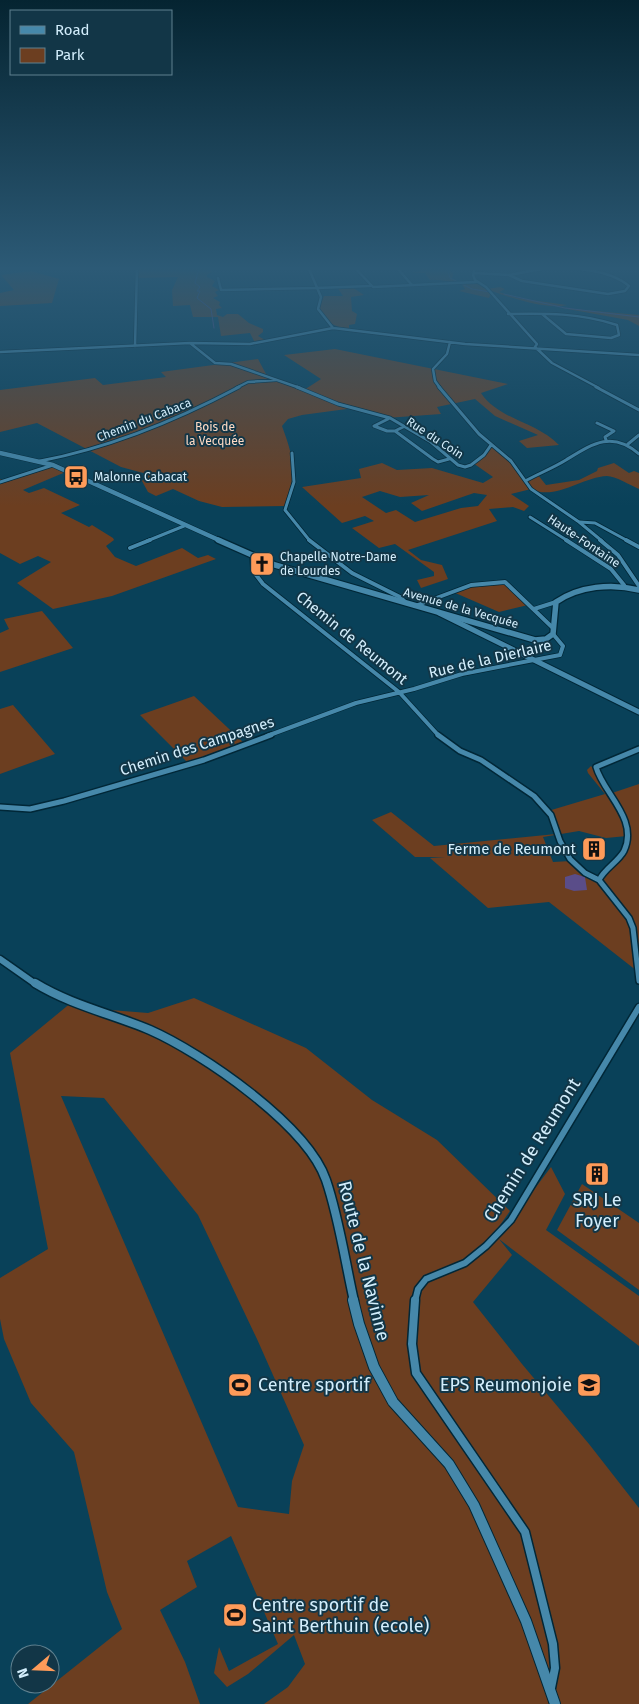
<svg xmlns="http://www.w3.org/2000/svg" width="639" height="1704" font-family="'Fira Sans',sans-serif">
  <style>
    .green { fill: #6c3e20; fill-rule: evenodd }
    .water { fill: #5a4d89 }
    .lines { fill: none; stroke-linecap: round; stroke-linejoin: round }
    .stream { stroke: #5a4d89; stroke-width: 1 }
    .minor-far5-casing { stroke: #012737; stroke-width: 4 }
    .minor-far4-casing { stroke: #012737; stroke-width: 4.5 }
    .minor-far3-casing { stroke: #012737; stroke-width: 5.5 }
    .minor-far2-casing { stroke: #012737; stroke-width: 8 }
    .minor-far1-casing { stroke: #012737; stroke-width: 9 }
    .minor-casing { stroke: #012737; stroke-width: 11 }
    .tertiary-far3-casing { stroke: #012737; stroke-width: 7 }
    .tertiary-far2-casing { stroke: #012737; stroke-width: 9 }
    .tertiary-far1-casing { stroke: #012737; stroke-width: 11 }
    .tertiary-casing { stroke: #012737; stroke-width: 12 }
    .secondary-far1-casing { stroke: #012737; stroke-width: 5.5 }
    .secondary-casing { stroke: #012737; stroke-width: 8 }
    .minor-far5 { stroke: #4688aa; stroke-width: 2.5 }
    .minor-far4 { stroke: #4688aa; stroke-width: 3 }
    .minor-far3 { stroke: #4688aa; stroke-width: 4 }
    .minor-far2 { stroke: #4688aa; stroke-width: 5 }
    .minor-far1 { stroke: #4688aa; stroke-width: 6 }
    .minor { stroke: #4688aa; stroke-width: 8 }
    .tertiary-far3 { stroke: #4688aa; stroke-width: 5 }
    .tertiary-far2 { stroke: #4688aa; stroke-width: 6 }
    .tertiary-far1 { stroke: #4688aa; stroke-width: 8 }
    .tertiary { stroke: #4688aa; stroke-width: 10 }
    .secondary-far1 { stroke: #4688aa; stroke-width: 4.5 }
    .secondary { stroke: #4688aa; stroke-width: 5.5 }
    .labels { text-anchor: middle; stroke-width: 4; stroke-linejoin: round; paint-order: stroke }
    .far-street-label { font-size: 12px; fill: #d3eefc; stroke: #123647 }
    .far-park-label { font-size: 12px; fill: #fedac4; stroke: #123647 }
    .far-poi-label { font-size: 12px; fill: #d3eefc; stroke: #123647; text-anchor: start }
    .street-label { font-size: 15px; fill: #d3eefc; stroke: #123647 }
    .poi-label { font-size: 15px; fill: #d3eefc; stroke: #123647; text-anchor: end }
    .near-street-label { font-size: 18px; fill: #d3eefc; stroke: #123647 }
    .near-poi-label { font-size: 18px; fill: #d3eefc; stroke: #123647; text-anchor: start }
  </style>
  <rect width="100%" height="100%" fill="#094159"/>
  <path class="green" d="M 138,268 L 207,268 L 212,272 L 207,275 L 207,277 L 215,281 L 212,286 L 219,290 L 215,292 L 218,296 L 213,298 L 220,302 L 219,305 L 222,308 L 216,309 L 217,315 L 223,317 L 227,314 L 238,314 L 249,323 L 263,329 L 263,332 L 258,336 L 265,340 L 254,341 L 250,333 L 221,336 L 218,317 L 193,317 L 190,305 L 173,306 L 172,290 L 178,277 L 138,278 Z
    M 420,268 L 446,268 L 453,273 L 452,279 L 460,282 C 449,283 441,279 430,280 L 425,273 L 412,273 L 420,271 Z
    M 31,271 L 59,279 L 52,303 L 0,306 L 0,293 L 14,290 L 1,275 Z
    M 461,283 L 476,283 L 487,289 L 500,287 L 505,289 L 499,292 L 517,298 L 567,305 C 548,310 511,298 492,291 L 489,298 L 459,291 L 465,289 Z
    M 337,287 L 352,287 L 364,295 L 351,297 L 352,311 L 357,314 L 355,324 L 349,325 L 349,329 C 339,328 320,322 320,308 C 320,305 323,299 324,296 L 343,296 Z
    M 562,308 L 639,315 L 639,326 L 628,320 Z
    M 335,349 L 508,384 L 481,393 C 499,420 537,422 559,445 L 527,448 L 519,441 L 538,435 L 495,416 L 475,399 L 437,407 L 441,414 L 386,418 L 354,408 L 302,415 L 288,419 L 282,426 C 294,459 297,472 285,506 L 222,507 L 199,501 L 173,489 L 156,496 L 148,492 L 142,481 L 147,474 L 121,467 L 37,423 L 0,432 L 0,390 L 95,378 L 103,385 L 166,377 L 161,372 L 258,359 L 266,374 L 304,390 L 321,379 L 284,355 Z
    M 491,445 L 511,461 L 527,480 L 538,475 L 546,485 L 579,480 L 597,471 L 598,468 L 614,463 L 629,473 L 634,471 L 639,473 L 639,489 C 630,485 615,476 607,476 C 582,477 555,501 531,489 L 511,494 L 529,506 L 524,511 L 513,507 L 489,509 L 497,521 L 408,550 L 421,560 L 442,565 L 448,579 L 421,588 L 417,580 L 434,576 L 434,572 L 395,544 L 379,548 L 352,528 L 374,521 L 365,516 L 342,523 L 302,487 L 361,478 L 359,469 L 382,463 L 397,470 L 432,468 L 483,483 L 493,477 L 473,463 L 484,455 ZM 380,491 L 400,497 L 429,495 L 411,503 L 422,511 L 474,493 L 487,495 L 478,506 L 461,508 L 415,522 L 396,510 L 386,513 L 362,497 Z
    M 53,465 L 68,471 L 23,490 L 29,493 L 44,488 L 80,505 L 61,513 L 89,527 L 92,525 L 113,538 L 114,540 L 106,546 L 115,557 L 136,566 L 182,548 L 198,558 L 208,555 L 216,559 L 112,596 L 53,609 L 17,583 L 51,562 L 38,556 L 20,564 L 0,553 L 0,479 L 6,481 Z
    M 505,582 L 528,605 L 499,612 L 453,592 L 485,583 Z
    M 42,611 L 73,648 L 0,672 L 0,633 L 9,629 L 4,619 Z
    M 194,696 L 244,743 L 187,762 L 140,715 Z
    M 13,705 L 55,754 L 0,774 L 0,709 Z
    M 591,766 L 612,793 L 639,784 L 639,981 L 637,971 L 549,902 L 488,908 L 430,858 L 445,857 L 415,857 L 372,820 L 391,812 L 434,846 L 556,834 L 548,811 L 605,794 L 588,773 L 587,770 ZM 579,831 L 606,838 L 627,836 L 621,856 L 599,880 L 571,861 L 553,862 L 543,837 Z
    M 194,998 L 306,1048 L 372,1100 L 437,1140 L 510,1211 L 493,1235 L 458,1267 L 511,1220 L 551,1167 L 565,1194 L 546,1230 L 639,1296 L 639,1346 L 499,1239 L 512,1255 L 473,1302 L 522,1364 L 589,1444 L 639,1508 L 639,1704 L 264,1704 L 288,1687 L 305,1664 L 294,1635 L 248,1674 L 227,1687 L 214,1673 L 219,1647 L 229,1671 L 278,1644 L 231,1536 L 187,1561 L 197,1587 L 160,1610 L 185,1662 L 200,1704 L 28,1704 L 122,1629 L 107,1592 L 74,1452 L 31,1403 L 4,1339 L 0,1319 L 0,1278 L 48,1249 L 10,1053 L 72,1002 L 98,1009 L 148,1013 ZM 61,1096 L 104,1098 L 198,1215 L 257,1339 L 304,1445 L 292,1481 L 289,1514 L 238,1507 Z
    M 582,1184 L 639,1223 L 639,1290 L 557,1230 Z"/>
  <path class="water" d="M 575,874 L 585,877 L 587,890 L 574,891 L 565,888 L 565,877 Z"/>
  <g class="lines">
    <path class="stream" d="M 199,268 L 195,283 L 200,287 L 197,291 L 200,291 L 197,298 L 211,309 L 214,328
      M 447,268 L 450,278 L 472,289 L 490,292
      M 628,268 L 639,269
      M 504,294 L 565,308 L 639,317"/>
    <defs>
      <path id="minor-far5" d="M 253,268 L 309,269
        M 355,268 L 373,287 L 476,282
        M 397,268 L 412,285
        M 475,268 L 473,275 L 475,280 L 486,287 L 537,344 L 535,347 L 552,363 L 599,388
        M 309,269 L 321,297 L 318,309 L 333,328
        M 542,269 C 568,266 609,269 629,286 L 625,291 L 608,294 L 522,281 L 509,275 Z
        M 474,273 L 509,275
        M 218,278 L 221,290 L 316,288
        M 316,288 L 370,286
        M 508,314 C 545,313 581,313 617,325 L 619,335 L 611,338 L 566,334 L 542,314
        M 190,343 L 215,363 L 231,364 L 300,388
        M 135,346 L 137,268
        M 0,352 L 190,343 L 250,344 L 333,328 L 465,344 L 639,355
        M 236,388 L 248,382 L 276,380
        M 440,388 L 435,381 L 433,369 L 447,354 L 450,342"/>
      <path id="minor-far4" d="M 297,387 L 338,404 L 390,418 L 431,442 L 458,465 L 465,467 L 471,465 L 484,455 L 491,445
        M 439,387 L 479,434 L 511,461 L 531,489 L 579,522 L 602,541
        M 596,387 L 639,410
        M 388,419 L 374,426 L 387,431 L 395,431
        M 597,423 L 614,431 L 605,437 L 606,440
        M 403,427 L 395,431 L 433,459 L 438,462 L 449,459
        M 628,444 L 639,435
        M 292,453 L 294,482 L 285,510 L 310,541
        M 40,461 C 109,448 177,420 239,387
        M 527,480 C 540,473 553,468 566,460 C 592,444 612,430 639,454
        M 0,482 L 53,465
        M 530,517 L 568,541
        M 580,522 L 595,523 L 628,541
        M 147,541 L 184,526"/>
      <path id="minor-far3" d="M 309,540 L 352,573 L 400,597 L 405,602
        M 566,540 L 611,569 L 624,585
        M 600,540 L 618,555 L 639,586
        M 626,540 L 639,547
        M 130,548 L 150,540
        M 252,556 L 253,571 L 263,584 L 399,692 L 439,736
        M 415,606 L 471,585 L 505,582 L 554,629
        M 534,609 L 556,602
        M 267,736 L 356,703 L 414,689 L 462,674 L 560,655 L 563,646 L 553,634"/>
      <path id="minor-far2" d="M 438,735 L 460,751 L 481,760 L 534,796 L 551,815 L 560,841 L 570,859 L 585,873 L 599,880 L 629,918 L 633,928 L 639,981
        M 0,807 L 30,809 L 64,801 L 204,760 L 271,735
        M 599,880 C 605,868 618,862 624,851 C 639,819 603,793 596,767 L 639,749"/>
      <path id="minor-far1" d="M 415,1301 L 418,1289 L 426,1279 L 465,1263 L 486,1246 L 511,1220 L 639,1007"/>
      <path id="minor" d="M 415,1300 L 412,1344 L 416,1373 L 525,1532 L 553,1644 L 555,1668 L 551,1688"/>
      <path id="tertiary-far3" d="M 439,613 L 639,712"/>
      <path id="tertiary-far2" d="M 0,959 L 37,985"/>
      <path id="tertiary-far1" d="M 35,983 C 71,1005 112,1014 150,1030 C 202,1053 307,1125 326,1180 C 339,1218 345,1261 354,1301"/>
      <path id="tertiary" d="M 353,1300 L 359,1324 L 374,1367 L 393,1402 L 449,1464 L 474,1505 L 526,1621 L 555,1704"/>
      <path id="secondary-far1" d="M 0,453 L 53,465 L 221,541"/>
      <path id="secondary" d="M 218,540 L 275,565 L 535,640 L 546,639 L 553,634 L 556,602 C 579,586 612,583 639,590"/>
    </defs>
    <use href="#minor-far5" class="minor-far5-casing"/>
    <use href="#minor-far4" class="minor-far4-casing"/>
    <use href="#minor-far3" class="minor-far3-casing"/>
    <use href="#minor-far2" class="minor-far2-casing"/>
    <use href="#minor-far1" class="minor-far1-casing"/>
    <use href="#minor" class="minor-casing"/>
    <use href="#tertiary-far3" class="tertiary-far3-casing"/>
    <use href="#tertiary-far2" class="tertiary-far2-casing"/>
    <use href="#tertiary-far1" class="tertiary-far1-casing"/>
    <use href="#tertiary" class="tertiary-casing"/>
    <use href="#secondary-far1" class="secondary-far1-casing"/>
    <use href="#secondary" class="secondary-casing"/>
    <use href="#minor-far5" class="minor-far5"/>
    <use href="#minor-far4" class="minor-far4"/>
    <use href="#minor-far3" class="minor-far3"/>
    <use href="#minor-far2" class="minor-far2"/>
    <use href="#minor-far1" class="minor-far1"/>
    <use href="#minor" class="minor"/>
    <use href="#tertiary-far3" class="tertiary-far3"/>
    <use href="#tertiary-far2" class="tertiary-far2"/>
    <use href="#tertiary-far1" class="tertiary-far1"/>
    <use href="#tertiary" class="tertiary"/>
    <use href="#secondary-far1" class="secondary-far1"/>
    <use href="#secondary" class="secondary"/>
  </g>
  <linearGradient id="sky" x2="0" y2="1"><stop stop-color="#052431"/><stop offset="0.53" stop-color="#2c5a76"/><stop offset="1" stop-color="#2c5a76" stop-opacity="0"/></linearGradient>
  <rect width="639" height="506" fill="url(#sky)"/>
  <defs>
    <symbol id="bus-square" viewBox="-11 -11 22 22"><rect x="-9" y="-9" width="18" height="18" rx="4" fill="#fe9b59" stroke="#123647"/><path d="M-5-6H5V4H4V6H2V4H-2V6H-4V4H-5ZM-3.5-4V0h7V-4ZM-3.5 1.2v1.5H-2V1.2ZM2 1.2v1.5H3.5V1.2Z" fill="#111"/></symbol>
    <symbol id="church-square" viewBox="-11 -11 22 22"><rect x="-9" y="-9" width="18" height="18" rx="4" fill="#fe9b59" stroke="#123647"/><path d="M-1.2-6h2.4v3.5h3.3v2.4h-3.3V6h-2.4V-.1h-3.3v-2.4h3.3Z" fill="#111"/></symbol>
    <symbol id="building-square" viewBox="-11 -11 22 22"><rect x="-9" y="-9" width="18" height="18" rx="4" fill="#fe9b59" stroke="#123647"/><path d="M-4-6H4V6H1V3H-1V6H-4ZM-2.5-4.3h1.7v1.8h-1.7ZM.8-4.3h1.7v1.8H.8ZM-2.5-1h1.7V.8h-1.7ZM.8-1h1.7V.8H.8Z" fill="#111"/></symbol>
    <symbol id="stadium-square" viewBox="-11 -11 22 22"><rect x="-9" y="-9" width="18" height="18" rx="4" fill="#fe9b59" stroke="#123647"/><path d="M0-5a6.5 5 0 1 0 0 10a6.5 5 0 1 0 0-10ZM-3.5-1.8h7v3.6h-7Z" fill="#111"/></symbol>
    <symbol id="school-square" viewBox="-11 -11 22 22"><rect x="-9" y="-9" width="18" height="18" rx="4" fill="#fe9b59" stroke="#123647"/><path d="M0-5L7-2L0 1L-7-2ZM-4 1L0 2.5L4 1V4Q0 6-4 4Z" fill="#111"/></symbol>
  </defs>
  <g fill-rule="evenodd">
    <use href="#bus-square" x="62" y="463" width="28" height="28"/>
    <use href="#church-square" x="248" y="550" width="28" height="28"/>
    <use href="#building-square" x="580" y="835" width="28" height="28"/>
    <use href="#building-square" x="583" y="1160" width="28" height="28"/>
    <use href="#stadium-square" x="226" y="1371" width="28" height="28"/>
    <use href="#school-square" x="575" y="1371" width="28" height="28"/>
    <use href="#stadium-square" x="221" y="1601" width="28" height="28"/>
  </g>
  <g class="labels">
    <g class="far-street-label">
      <text transform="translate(144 420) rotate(-21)" y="4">Chemin du Cabaca</text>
      <text transform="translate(435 438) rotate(33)" y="4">Rue du Coin</text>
      <text transform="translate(584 541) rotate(34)" y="4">Haute-Fontaine</text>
      <text transform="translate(461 608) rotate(16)" y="4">Avenue de la Vecquée</text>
    </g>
    <g class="far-park-label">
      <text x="215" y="431">Bois de<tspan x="215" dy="14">la Vecquée</tspan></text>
    </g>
    <g class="far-poi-label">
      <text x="94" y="481">Malonne Cabacat</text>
      <text x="280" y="561">Chapelle Notre-Dame<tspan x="280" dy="14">de Lourdes</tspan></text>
    </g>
    <g class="street-label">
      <text transform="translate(352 638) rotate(39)" y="5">Chemin de Reumont</text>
      <text transform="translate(490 659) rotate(-13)" y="5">Rue de la Dierlaire</text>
      <text transform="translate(197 746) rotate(-18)" y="5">Chemin des Campagnes</text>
    </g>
    <g class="poi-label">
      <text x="576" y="854">Ferme de Reumont</text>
    </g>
    <g class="near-street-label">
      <text transform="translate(532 1150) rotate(-58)" y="6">Chemin de Reumont</text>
      <text transform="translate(364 1261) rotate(76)" y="6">Route de la Navinne</text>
    </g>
    <g class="near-poi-label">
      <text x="597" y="1206" text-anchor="middle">SRJ Le<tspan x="597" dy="21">Foyer</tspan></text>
      <text x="258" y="1391">Centre sportif</text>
      <text x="572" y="1391" text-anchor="end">EPS Reumonjoie</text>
      <text x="252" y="1611">Centre sportif de<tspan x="252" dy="21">Saint Berthuin (ecole)</tspan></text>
    </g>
  </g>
  <rect x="10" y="10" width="162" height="65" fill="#123647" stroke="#5f808f"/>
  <rect x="20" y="26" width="25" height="8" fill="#4688aa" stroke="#5f808f"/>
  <text x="55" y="35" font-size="15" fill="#d3eefc">Road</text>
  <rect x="20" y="48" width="25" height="15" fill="#6c3e20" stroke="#5f808f"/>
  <text x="55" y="60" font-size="15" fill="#d3eefc">Park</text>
  <g transform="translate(35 1669) rotate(251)"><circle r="24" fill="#123647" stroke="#5f808f"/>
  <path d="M0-4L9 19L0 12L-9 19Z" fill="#fe9b59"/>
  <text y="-8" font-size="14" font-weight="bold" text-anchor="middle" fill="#d3eefc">N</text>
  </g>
</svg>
